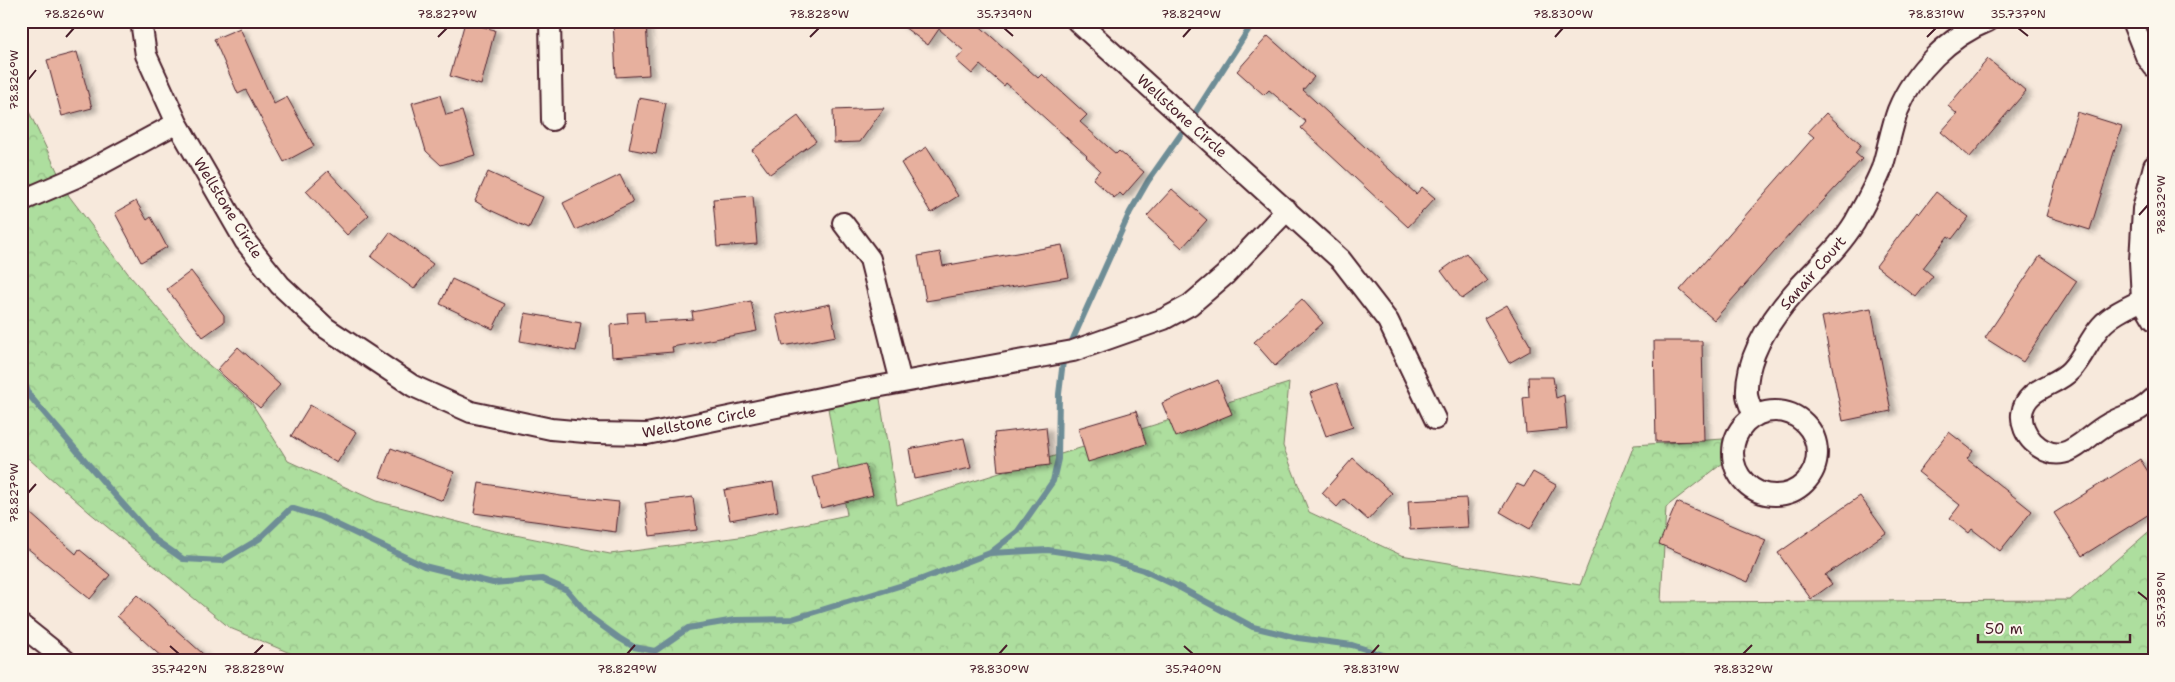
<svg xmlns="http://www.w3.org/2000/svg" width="2175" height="682" font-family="'Shantell Sans',sans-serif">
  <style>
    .park { fill: url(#park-crowns); stroke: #7c7e64 }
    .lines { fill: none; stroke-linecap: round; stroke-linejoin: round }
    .stream { stroke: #6e8d96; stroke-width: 6 }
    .building { fill: #e7b09e; stroke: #4a1f2b; filter: url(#shadow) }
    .minor-casing { stroke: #4a1f2b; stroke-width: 24 }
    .minor { stroke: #fbf7ec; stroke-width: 20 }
    .ticks { fill: none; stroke: #4a1f2b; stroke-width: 2 }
    .labels { text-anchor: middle; stroke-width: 4; stroke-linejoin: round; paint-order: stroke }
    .street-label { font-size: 15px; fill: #4a1f2b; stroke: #fbf7ec }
    .neatline { fill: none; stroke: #4a1f2b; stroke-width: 2 }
    .ticks-label { font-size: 12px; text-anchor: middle; fill: #4a1f2b }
  </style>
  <defs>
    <pattern id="park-crowns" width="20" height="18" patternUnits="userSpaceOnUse" patternTransform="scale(1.25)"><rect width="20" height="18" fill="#adde9e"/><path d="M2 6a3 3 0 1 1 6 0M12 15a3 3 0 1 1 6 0" fill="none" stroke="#96be88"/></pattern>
    <filter id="shadow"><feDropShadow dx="5.5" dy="3" stdDeviation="2.5" flood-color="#0004"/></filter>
  </defs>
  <rect width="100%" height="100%" fill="#f7e9dc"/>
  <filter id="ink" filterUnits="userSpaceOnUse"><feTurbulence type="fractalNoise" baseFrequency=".02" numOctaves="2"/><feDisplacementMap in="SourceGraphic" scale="10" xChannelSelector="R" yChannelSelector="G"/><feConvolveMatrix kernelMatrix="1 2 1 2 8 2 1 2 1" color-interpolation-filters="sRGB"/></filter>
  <g filter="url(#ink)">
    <path class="park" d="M 21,95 L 69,196 L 130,276 L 201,358 L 251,402 L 288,461 L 376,501 L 490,530 L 610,554 L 747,536 L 847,515 L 826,397 L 878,386 L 897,505 L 1289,383 L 1283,446 L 1309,512 L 1401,555 L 1580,585 L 1634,445 L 1723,439 L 1723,463 L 1666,507 L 1661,602 L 2070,600 L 2154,527 L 2154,661 L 309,661 L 230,628 L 89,512 L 21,452 Z"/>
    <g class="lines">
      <path class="stream" d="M 21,372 L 29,395 L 107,486 L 154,539 L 183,559 L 222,561 L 259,539 L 291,508 L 321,517 L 424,566 L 493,583 L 542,579 L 567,590 L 590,617 L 619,638 L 634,647 L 655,651 L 688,628 L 735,620 L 792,619 L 922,579 L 990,553 L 1048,550 L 1108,559 L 1143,570 L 1177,586 L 1253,627 L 1298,638 L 1352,645 L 1402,661
        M 990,553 L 1018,531 L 1053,481 L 1058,459 L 1059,394 L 1063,361 L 1130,212 L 1148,181 L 1186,127 L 1254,21"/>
    </g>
    <path class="building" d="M 613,21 L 646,21 L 649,75 L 616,77 Z
      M 896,21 L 974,21 L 1038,78 L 1042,74 L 1087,115 L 1080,122 L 1116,154 L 1119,151 L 1144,172 L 1123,196 L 1120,193 L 1114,198 L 1093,179 L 1100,170 L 1086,157 L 1087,156 L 1006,83 L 1004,86 L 980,65 L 972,74 L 956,60 L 964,51 L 939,29 L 928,45 Z
      M 465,22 L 495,30 L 481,85 L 450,76 Z
      M 240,28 L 274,104 L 287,97 L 314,146 L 284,162 L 246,90 L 238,94 L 214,39 Z
      M 1268,36 L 1314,77 L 1303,90 L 1416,194 L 1422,187 L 1435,198 L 1408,227 L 1301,128 L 1306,122 L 1269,90 L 1264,95 L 1237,71 Z
      M 77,52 L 92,108 L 62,116 L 47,60 Z
      M 1988,59 L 2026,91 L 1970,157 L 1941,132 L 1957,114 L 1948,106 Z
      M 440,95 L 446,115 L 462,111 L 475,155 L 441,165 L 426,151 L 412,103 Z
      M 639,98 L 666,103 L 656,154 L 629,149 Z
      M 884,108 L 860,142 L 834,143 L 833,110 Z
      M 2077,112 L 2122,126 L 2090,230 L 2046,216 Z
      M 1826,113 L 1861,145 L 1855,153 L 1862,159 L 1800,226 L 1798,225 L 1714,320 L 1680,290 L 1814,137 L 1808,132 Z
      M 798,116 L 816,141 L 770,174 L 752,150 Z
      M 927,147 L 958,196 L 931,213 L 901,163 Z
      M 328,171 L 369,215 L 347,235 L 306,191 Z
      M 488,172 L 543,197 L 529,228 L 490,210 L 475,201 Z
      M 620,175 L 633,202 L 576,230 L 563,203 Z
      M 1172,189 L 1207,220 L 1182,248 L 1147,216 Z
      M 1936,192 L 1969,217 L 1952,239 L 1948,236 L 1923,268 L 1933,276 L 1916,297 L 1876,266 L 1917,212 L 1919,214 Z
      M 753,196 L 757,244 L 717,247 L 713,199 Z
      M 136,201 L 147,220 L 151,217 L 167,247 L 141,262 L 115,213 Z
      M 390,232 L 433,264 L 414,289 L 371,257 Z
      M 1062,245 L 1069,277 L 926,301 L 918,256 L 940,252 L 943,266 Z
      M 1466,253 L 1487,281 L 1462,299 L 1441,271 Z
      M 2040,256 L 2077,281 L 2023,362 L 1985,338 Z
      M 191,271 L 224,315 L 224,322 L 203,337 L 167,289 Z
      M 452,279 L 505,304 L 493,329 L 440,304 Z
      M 1302,299 L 1323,323 L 1275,366 L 1254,342 Z
      M 751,301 L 757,331 L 672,347 L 673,352 L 612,357 L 610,325 L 628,323 L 627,313 L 644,312 L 645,322 L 693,319 L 692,312 Z
      M 830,304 L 836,336 L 783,346 L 776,315 Z
      M 1507,305 L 1530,345 L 1530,351 L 1509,363 L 1484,318 Z
      M 1871,308 L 1891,411 L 1843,421 L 1822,317 Z
      M 525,313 L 581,323 L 576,351 L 520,341 Z
      M 1654,341 L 1702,341 L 1704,441 L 1656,442 Z
      M 238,347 L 280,385 L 260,408 L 217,370 Z
      M 1528,377 L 1553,377 L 1556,398 L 1564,395 L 1567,429 L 1526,433 L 1523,398 L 1529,397 Z
      M 1218,380 L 1232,414 L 1176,437 L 1162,403 Z
      M 1337,383 L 1353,427 L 1326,436 L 1310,393 Z
      M 310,405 L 356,432 L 337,463 L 291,436 Z
      M 1136,411 L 1146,444 L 1088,462 L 1078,428 Z
      M 1046,427 L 1050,465 L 998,471 L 994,433 Z
      M 1949,432 L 1973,451 L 1967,459 L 2032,511 L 2000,551 L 1972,529 L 1969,533 L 1950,518 L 1960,505 L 1918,472 Z
      M 964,438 L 971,468 L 914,479 L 909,449 Z
      M 391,448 L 454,472 L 443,501 L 380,477 Z
      M 1353,458 L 1392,493 L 1368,520 L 1344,499 L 1337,507 L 1322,493 Z
      M 2140,459 L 2154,481 L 2154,511 L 2082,556 L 2054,513 Z
      M 865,464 L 873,495 L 821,508 L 813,477 Z
      M 1533,472 L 1556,485 L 1530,529 L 1500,512 L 1517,484 L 1524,487 Z
      M 773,482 L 778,511 L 730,520 L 724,490 Z
      M 479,483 L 561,496 L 619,502 L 616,532 L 474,513 Z
      M 1860,496 L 1886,533 L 1825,575 L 1832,584 L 1811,599 L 1778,553 Z
      M 693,497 L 697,530 L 650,536 L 645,503 Z
      M 1466,498 L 1468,527 L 1410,530 L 1408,501 Z
      M 1677,502 L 1766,540 L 1748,582 L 1659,544 Z
      M 21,505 L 76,554 L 79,549 L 110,575 L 90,599 L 21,543 Z
      M 137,595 L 211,661 L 166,661 L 117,616 Z"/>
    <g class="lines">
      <defs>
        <path id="minor" d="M 141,21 L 146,55 L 177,123 L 245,241 L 280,285 L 326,328 L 413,386 L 471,412 L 551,429 L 596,433 L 647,434 L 854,391 L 1073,351 L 1164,319 L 1190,305 L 1225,275 L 1287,210
          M 550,21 L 552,120
          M 1077,21 L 1341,260 L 1388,321 L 1435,419
          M 2132,21 L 2146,56 L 2154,67
          M 2154,166 L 2143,209 L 2140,261 L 2142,300 L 2154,320
          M 21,201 L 79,176 L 177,123
          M 843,223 L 870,259 L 901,382
          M 2142,300 C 2128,307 2112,314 2101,326 C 2089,340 2083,357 2071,370 C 2056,387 2025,387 2022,414 C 2021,424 2026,435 2033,442 C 2064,471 2082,438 2108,424 C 2127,413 2137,415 2154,398
          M1733 453a42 42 0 1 1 84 0a42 42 0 1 1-84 0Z
          M 1754,417 C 1752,410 1748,402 1747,395 C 1745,356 1773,316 1798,288 C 1818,266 1839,248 1855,222 C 1864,205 1875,186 1882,168 C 1888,149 1891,129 1898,110 C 1914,71 1950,36 1988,21
          M 21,625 L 66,661"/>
      </defs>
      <use href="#minor" class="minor-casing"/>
      <use href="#minor" class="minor"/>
    </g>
  </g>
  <path class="ticks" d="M 1004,28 L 1013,36M 2018,28 L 2028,36M 66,37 L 74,28M 438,37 L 447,28M 810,37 L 819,28M 1183,37 L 1191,28M 1555,37 L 1563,28M 1927,37 L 1936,28M 28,80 L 36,70M 2139,215 L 2148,205M 28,493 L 36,484M 2138,592 L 2148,600M 170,646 L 179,654M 1184,646 L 1193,654M 254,654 L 263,645M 627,654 L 635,645M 999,654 L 1007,645M 1371,654 L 1379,645M 1743,654 L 1752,645"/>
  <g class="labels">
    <g class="street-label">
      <text transform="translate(1182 116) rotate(42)" y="5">Wellstone Circle</text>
      <text transform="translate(228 208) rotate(58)" y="5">Wellstone Circle</text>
      <text transform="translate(1813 273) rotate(-49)" y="5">Sanair Court</text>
      <text transform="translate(699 422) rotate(-11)" y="5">Wellstone Circle</text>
    </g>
  </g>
  <rect width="2175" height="682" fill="none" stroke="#fbf7ec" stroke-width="55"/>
  <path d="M1978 634v8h152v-8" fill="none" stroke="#4a1f2b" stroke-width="2.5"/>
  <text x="1985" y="634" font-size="15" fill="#4a1f2b" stroke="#fbf7ec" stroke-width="4" paint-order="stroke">50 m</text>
  <rect x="28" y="28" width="2120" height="626" class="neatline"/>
  <g class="ticks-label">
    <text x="74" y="18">78.826°W</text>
    <text x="447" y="18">78.827°W</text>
    <text x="819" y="18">78.828°W</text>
    <text x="1004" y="18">35.739°N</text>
    <text x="1191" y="18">78.829°W</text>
    <text x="1563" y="18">78.830°W</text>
    <text x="1936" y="18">78.831°W</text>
    <text x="2018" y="18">35.737°N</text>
    <text transform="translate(14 80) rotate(-90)" y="4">78.826°W</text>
    <text transform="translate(2161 205) rotate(-90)" y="4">78.832°W</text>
    <text transform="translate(14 493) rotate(-90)" y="4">78.827°W</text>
    <text transform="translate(2161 600) rotate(-90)" y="4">35.738°N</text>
    <text x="179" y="673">35.742°N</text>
    <text x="254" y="673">78.828°W</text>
    <text x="627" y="673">78.829°W</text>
    <text x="999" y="673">78.830°W</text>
    <text x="1193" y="673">35.740°N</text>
    <text x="1371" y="673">78.831°W</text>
    <text x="1743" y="673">78.832°W</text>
  </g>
</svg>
